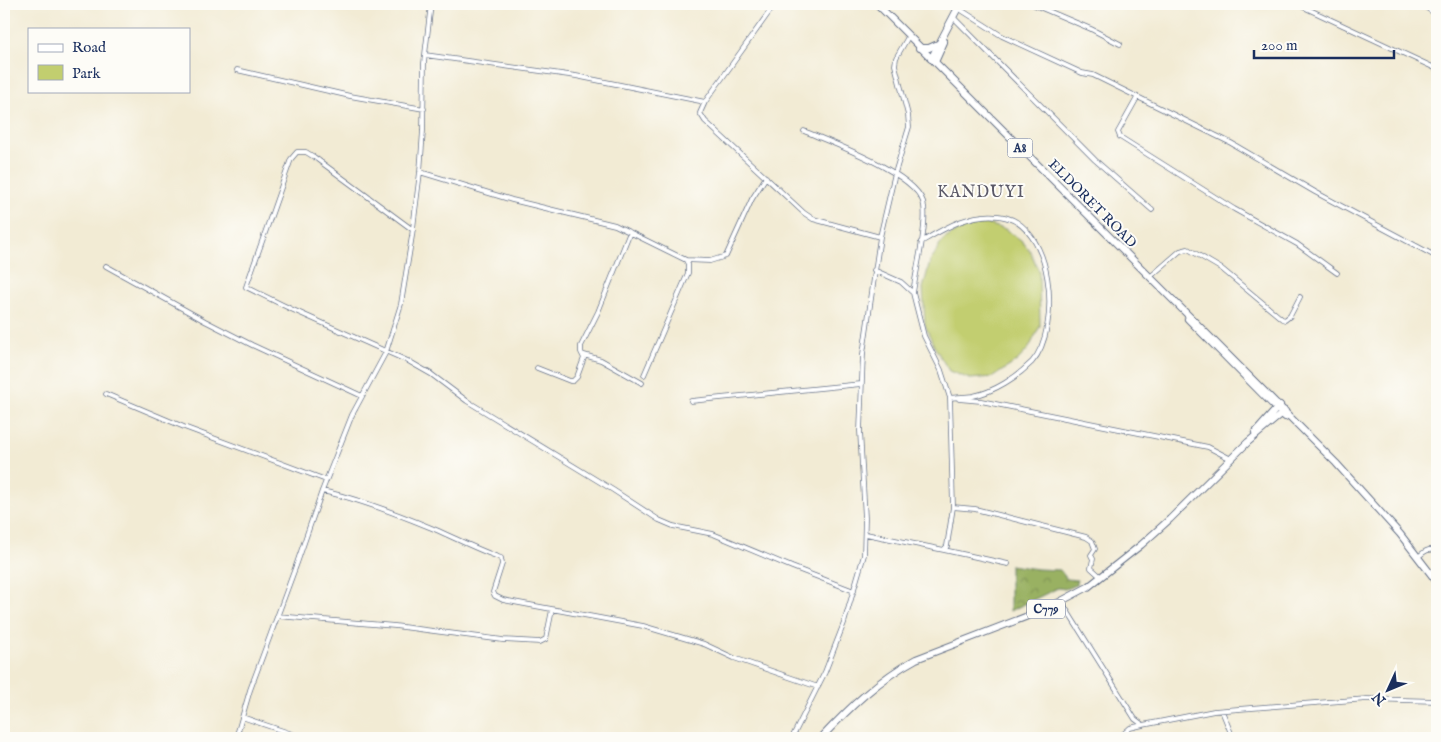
<svg xmlns="http://www.w3.org/2000/svg" width="1441" height="742" font-family="'IM FELL English',serif">
  <style>
    .green { fill: #c2ce6f; stroke: #6e7e66 }
    .forest { fill: url(#forest-crowns); stroke: #5a7060 }
    .lines { fill: none; stroke-linecap: round; stroke-linejoin: round }
    .minor-casing { stroke: #667187; stroke-width: 5.5 }
    .primary-casing { stroke: #667187; stroke-width: 8 }
    .trunk-casing { stroke: #667187; stroke-width: 8 }
    .minor { stroke: #fff; stroke-width: 4 }
    .primary { stroke: #fff; stroke-width: 6 }
    .trunk { stroke: #fff; stroke-width: 6 }
    .labels { text-anchor: middle; stroke-width: 4; stroke-linejoin: round; paint-order: stroke }
    .shield { fill: #fdfcf7; stroke: #5f6c8c; stroke-width: 1 }
    .shield-label { font-size: 12px; font-weight: bold; fill: #1b2f5e }
    .street-label { font-size: 14px; fill: #1b2f5e; stroke: #fdfcf7 }
    .quarter-label { font-size: 16px; letter-spacing: 1px; fill: #5a5867; stroke: #fdfcf7 }
  </style>
  <defs>
    <pattern id="forest-crowns" width="20" height="18" patternUnits="userSpaceOnUse" patternTransform="scale(1.25)"><rect width="20" height="18" fill="#99b162"/><path d="M2 6a3 3 0 1 1 6 0M12 15a3 3 0 1 1 6 0" fill="none" stroke="#7c9054"/></pattern>
  </defs>
  <rect width="100%" height="100%" fill="#fdfcf7"/>
  <filter id="ink" filterUnits="userSpaceOnUse"><feTurbulence type="fractalNoise" baseFrequency=".02" numOctaves="2"/><feDisplacementMap in="SourceGraphic" scale="10" xChannelSelector="R" yChannelSelector="G"/><feConvolveMatrix kernelMatrix="1 2 1 2 8 2 1 2 1" color-interpolation-filters="sRGB"/></filter>
  <filter id="wash" filterUnits="userSpaceOnUse"><feTurbulence type="fractalNoise" baseFrequency=".0096" numOctaves="4" result="noise"/><feDisplacementMap in="SourceGraphic" scale="20" xChannelSelector="R" yChannelSelector="G"/><feGaussianBlur stdDeviation="1.12" result="paint"/><feColorMatrix in="noise" values="0 0 0 0 0 0 0 0 0 0 0 0 0 0 0 0 0 1.4 0 .05"/><feComposite in="paint" operator="in"/></filter>
  <g filter="url(#wash)">
    <rect width="100%" height="100%" fill="#f2ebd4"/>
    <path class="green" d="M 983,223 L 1005,229 L 1021,240 L 1030,251 L 1039,271 L 1040,326 L 1029,348 L 1017,361 L 993,377 L 970,379 L 949,371 L 934,346 L 925,325 L 923,288 L 930,262 L 943,240 L 960,229 Z"/>
    <path class="forest" d="M 1010,565 L 1038,569 L 1060,570 L 1067,579 L 1077,580 L 1077,585 L 1065,589 L 1058,588 L 1010,611 Z"/>
  </g>
  <g filter="url(#ink)">
    <g class="lines">
      <defs>
        <path id="minor" d="M 775,4 L 705,102 L 700,113 L 705,121 L 804,213 L 813,219 L 880,237
          M 1032,4 L 1091,29 L 1120,44
          M 1297,4 L 1437,69
          M 1421,4 L 1437,15
          M 958,8 L 1002,36 L 1082,73 L 1093,75 L 1231,143 L 1315,192 L 1437,257
          M 954,18 L 1095,160 L 1152,210
          M 425,55 L 576,76 L 705,102
          M 237,70 L 350,96 L 424,109
          M 1137,98 L 1118,132 L 1120,137 L 1234,209 L 1297,244 L 1337,273
          M 804,131 C 832,143 921,175 924,206 C 927,228 916,269 913,293
          M 420,172 L 512,200 L 615,225 L 686,260 L 688,264 L 688,273 L 644,375
          M 413,230 L 314,157 L 306,152 L 297,152 L 291,159 L 246,287 L 291,309 L 410,362 L 431,374 L 467,401 L 613,490 L 659,520 L 673,526 L 713,534 L 792,567 L 854,591
          M 921,242 C 945,228 971,212 999,216 C 1054,222 1062,328 1032,362 C 1017,377 994,392 973,396 C 965,397 957,397 950,398
          M 686,260 L 710,261 L 726,256 L 752,199 L 766,177
          M 106,266 L 205,321 L 252,345 L 362,396
          M 1150,277 L 1180,251 L 1188,249 L 1222,269 L 1282,319 L 1285,320 L 1290,316 L 1300,297
          M 584,355 L 601,360 L 642,383
          M 537,368 L 570,381 L 573,381 L 577,377 L 584,358 L 581,352 L 581,346 L 598,312 L 630,232
          M 106,394 L 184,427 L 326,480
          M 959,399 L 981,401 L 1208,447 L 1231,459
          M 691,401 L 861,384
          M 322,491 C 360,499 398,514 434,529 C 457,539 478,550 501,558 L 502,564 L 493,592 L 495,596 L 503,600 L 643,626 L 704,644 L 734,658 L 818,687
          M 953,507 L 975,509 L 1086,537 L 1092,541 L 1095,549 L 1091,555 L 1093,559 L 1091,568 L 1101,577
          M 866,534 L 944,550 L 947,546 L 953,507 L 950,398 L 941,370 L 924,336 L 913,293 L 901,282 L 874,270
          M 944,550 L 1008,564
          M 1418,557 C 1425,551 1428,548 1437,551
          M 1061,601 L 1135,719 L 1143,725 L 1214,711 L 1289,705 L 1367,699 L 1437,701
          M 277,616 L 395,626 L 503,640 L 540,642 L 546,639 L 552,610
          M 1222,711 L 1233,738
          M 242,717 L 304,738
          M 236,738 L 250,690 L 297,563 L 322,491 L 352,415 L 386,352 L 401,304 L 412,236 L 420,172 L 423,131 L 424,63 L 431,4
          M 792,738 L 825,672 L 844,623 L 864,555 L 865,518 L 860,431 L 863,354 L 880,237 L 895,173 L 909,127 L 908,115 L 895,65 L 896,58 L 908,37
          M 1119,738 L 1130,728 L 1143,725"/>
        <path id="primary" d="M 931,59 L 960,4
          M 935,62 L 944,42
          M 1255,433 L 1280,405
          M 821,738 C 849,708 879,679 916,659 L 1046,609 L 1088,587 L 1141,545 L 1170,519 L 1248,442 L 1285,411"/>
        <path id="trunk" d="M 877,4 L 1336,463 L 1400,534 L 1437,582
          M 919,48 L 929,48 L 938,44
          M 1188,319 L 1285,417"/>
      </defs>
      <use href="#minor" class="minor-casing"/>
      <use href="#primary" class="primary-casing"/>
      <use href="#trunk" class="trunk-casing"/>
      <use href="#minor" class="minor"/>
      <use href="#primary" class="primary"/>
      <use href="#trunk" class="trunk"/>
    </g>
  </g>
  <g class="labels">
    <g class="shield">
      <rect x="1007.5" y="138.5" width="25" height="19" rx="4"/>
      <rect x="1027" y="599.5" width="38" height="19" rx="4"/>
    </g>
    <g class="shield-label">
      <text x="1020" y="152">A8</text>
      <text x="1046" y="613">C779</text>
    </g>
    <g class="street-label">
      <text transform="translate(1093 203) rotate(45)" y="5">ELDORET ROAD</text>
    </g>
    <g class="quarter-label">
      <text x="981" y="197">KANDUYI</text>
    </g>
  </g>
  <rect width="1441" height="742" fill="none" stroke="#fdfcf7" stroke-width="20"/>
  <rect x="28" y="28" width="162" height="65" fill="#fdfcf7" stroke="#a3aaba"/>
  <rect x="38" y="44" width="25" height="8" fill="#ffffff" stroke="#a3aaba"/>
  <text x="72" y="52" font-size="15" fill="#1b2f5e">Road</text>
  <rect x="38" y="65" width="25" height="15" fill="#c2ce6f" stroke="#a3aaba"/>
  <text x="72" y="78" font-size="15" fill="#1b2f5e">Park</text>
  <g transform="translate(1388 690) rotate(226)" stroke="#fdfcf7" stroke-width="4" paint-order="stroke">
  <path d="M0-4L9 19L0 12L-9 19Z" fill="#1b2f5e"/>
  <text y="-8" font-size="14" font-weight="bold" text-anchor="middle" fill="#1b2f5e">N</text>
  </g>
  <path d="M1254 50v8h140v-8" fill="none" stroke="#1b2f5e" stroke-width="2.5"/>
  <text x="1261" y="50" font-size="15" fill="#1b2f5e" stroke="#fdfcf7" stroke-width="4" paint-order="stroke">200 m</text>
</svg>
